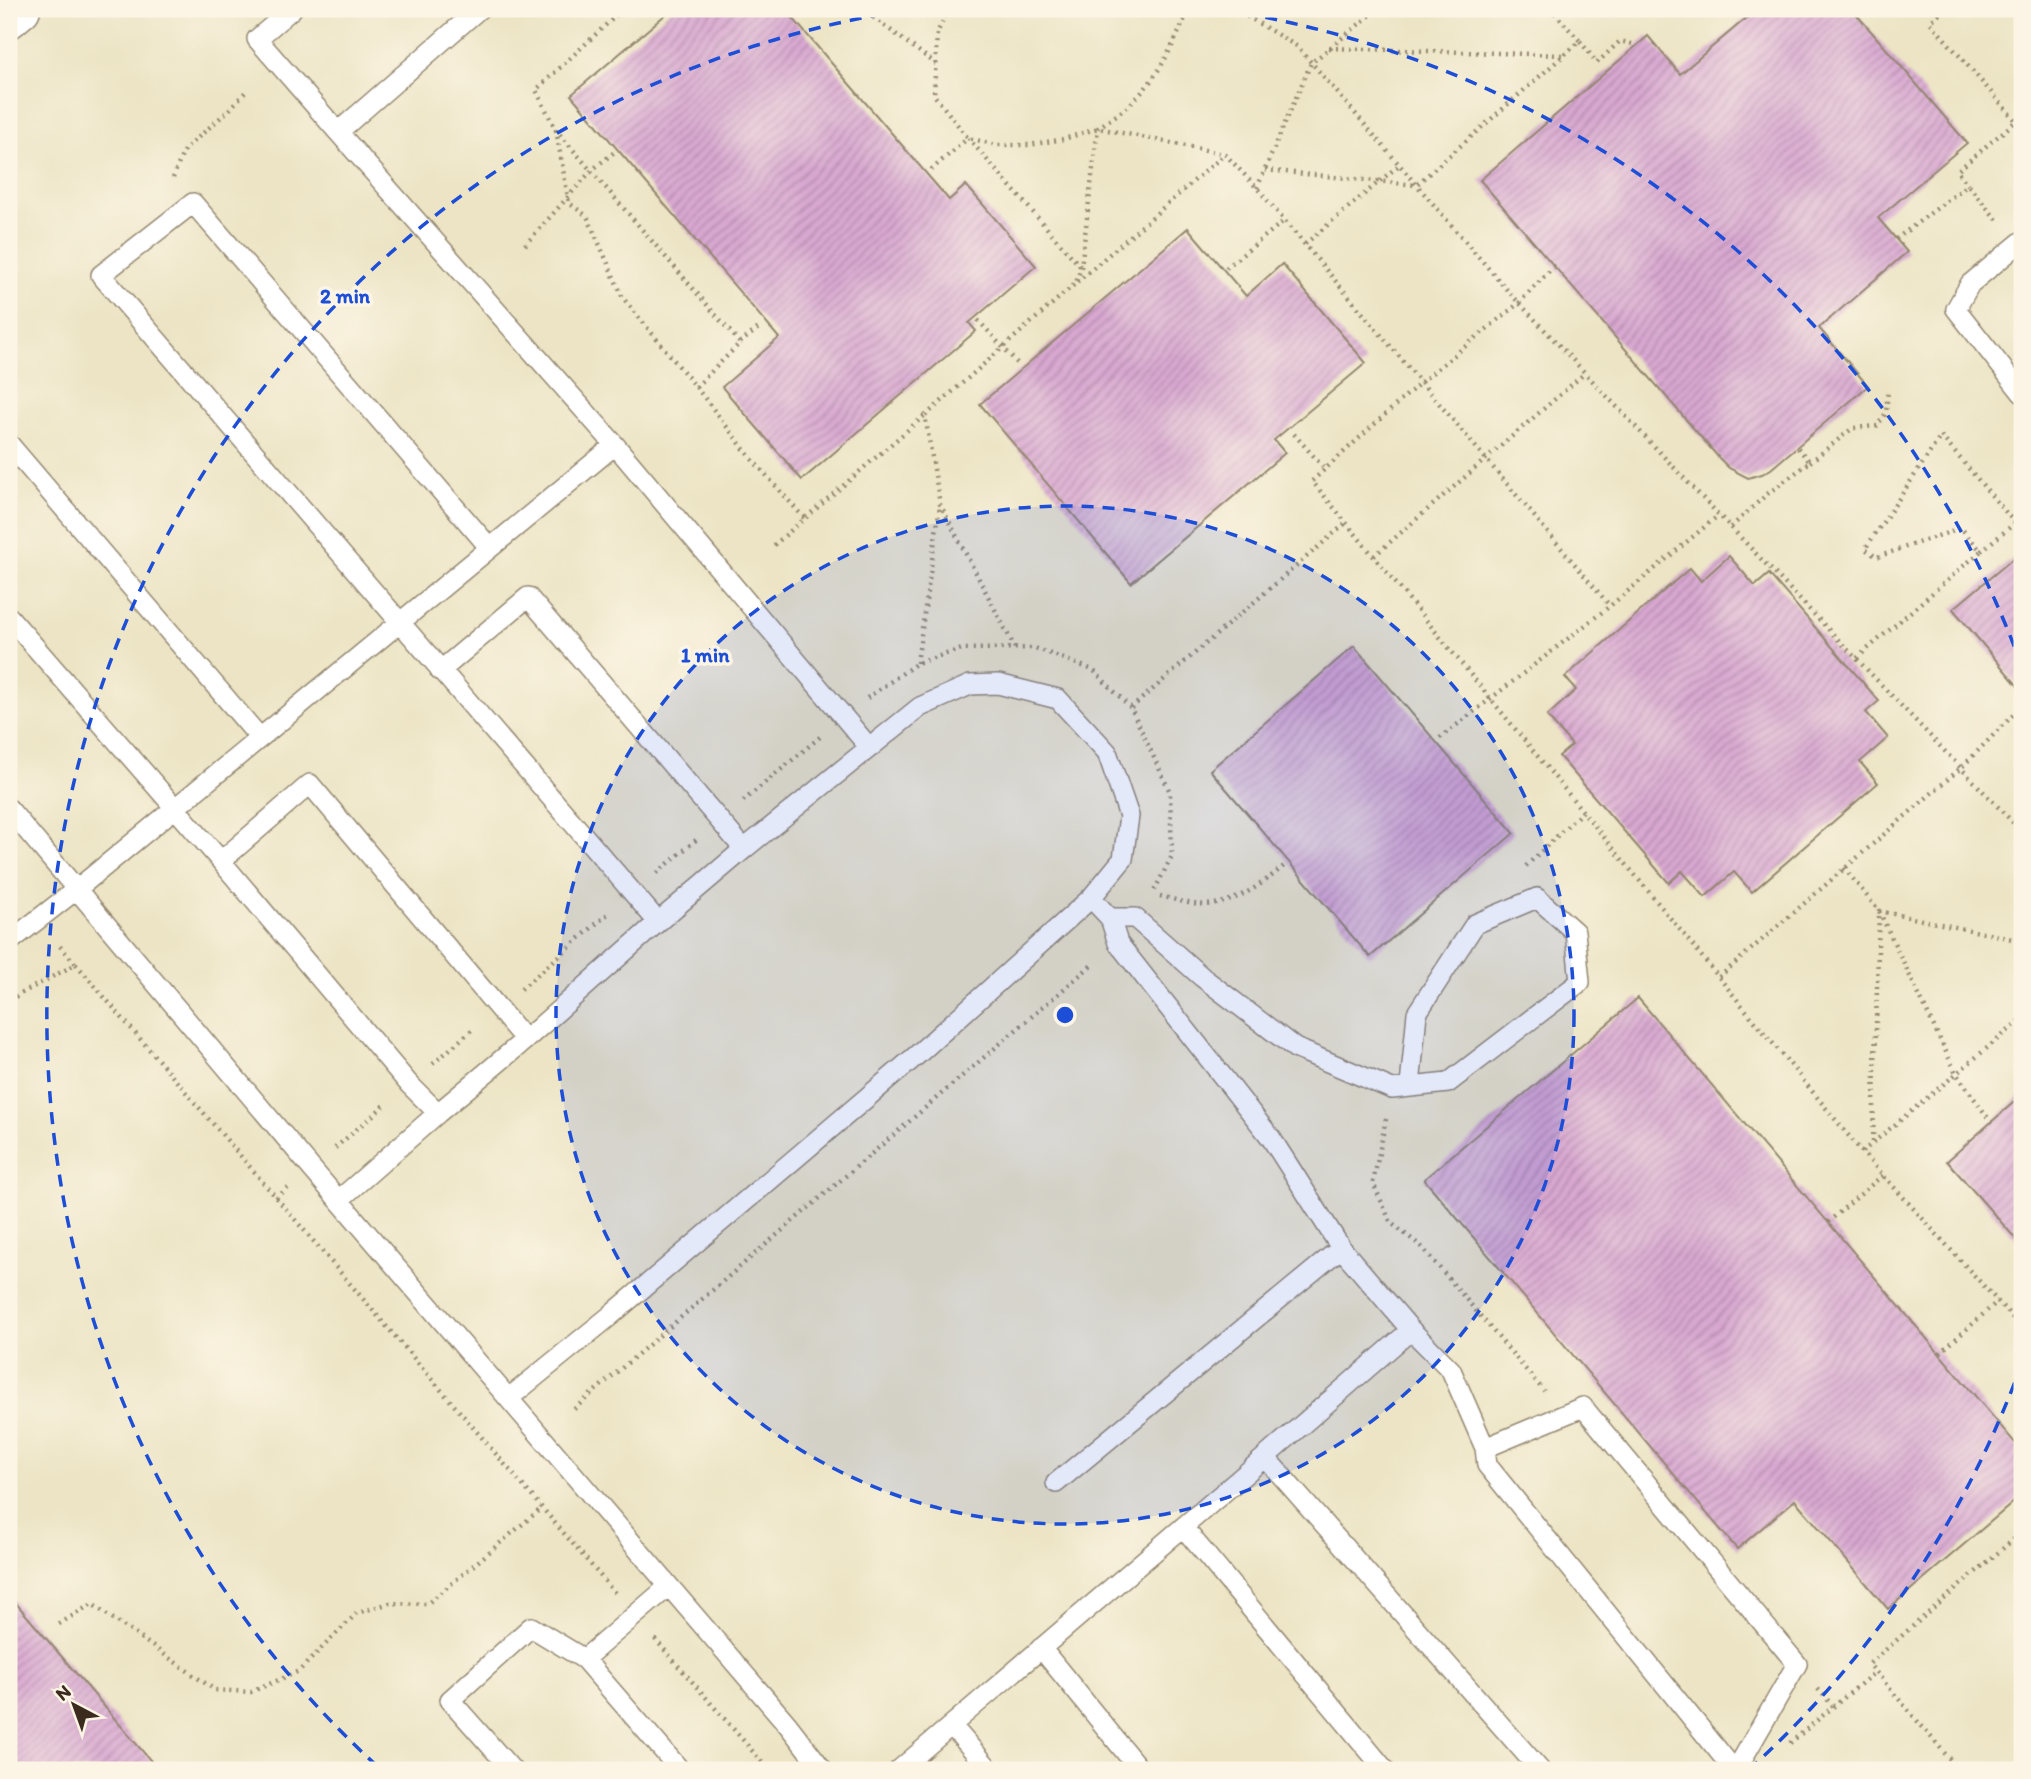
<svg xmlns="http://www.w3.org/2000/svg" width="2031" height="1779" font-family="Itim,sans-serif">
  <style>
    .building { fill: url(#building-hatch) }
    .lines { fill: none; stroke-linecap: round; stroke-linejoin: round }
    .lane-casing { stroke: #948771; stroke-width: 22 }
    .street-casing { stroke: #948771; stroke-width: 41 }
    .path { stroke: #948771; stroke-width: 4.5; stroke-dasharray: 2 5; stroke-linecap: butt }
    .lane { stroke: #fff; stroke-width: 19 }
    .street { stroke: #fff; stroke-width: 38 }
    .ring { fill: none; stroke: #1d4ed8; stroke-width: 3.5; stroke-dasharray: 12 9 }
    .centre { fill: #1d4ed8; stroke: #fcf5e5; stroke-width: 3.5 }
    .ring-label { font-size: 21px; text-anchor: middle; font-weight: bold; fill: #1d4ed8; stroke: #fcf5e5; stroke-width: 7; stroke-linejoin: round; paint-order: stroke }
  </style>
  <defs>
    <pattern id="building-hatch" width="6" height="6" patternUnits="userSpaceOnUse" patternTransform="scale(1.75)"><rect width="6" height="6" fill="#d9a8d2"/><path d="M-1 1l2-2M0 6l6-6M5 7l2-2" fill="none" stroke="#b189aa"/></pattern>
  </defs>
  <rect width="100%" height="100%" fill="#fcf5e5"/>
  <filter id="ink" filterUnits="userSpaceOnUse"><feTurbulence type="fractalNoise" baseFrequency=".0143" numOctaves="2"/><feDisplacementMap in="SourceGraphic" scale="14" xChannelSelector="R" yChannelSelector="G"/><feConvolveMatrix kernelMatrix="1 2 1 2 8 2 1 2 1" color-interpolation-filters="sRGB"/></filter>
  <filter id="wash" filterUnits="userSpaceOnUse"><feTurbulence type="fractalNoise" baseFrequency=".00686" numOctaves="4" result="noise"/><feDisplacementMap in="SourceGraphic" scale="28" xChannelSelector="R" yChannelSelector="G"/><feGaussianBlur stdDeviation="1.57" result="paint"/><feColorMatrix in="noise" values="0 0 0 0 0 0 0 0 0 0 0 0 0 0 0 0 0 1.4 0 .05"/><feComposite in="paint" operator="in"/></filter>
  <g filter="url(#wash)">
    <rect width="100%" height="100%" fill="#ece4c4"/>
    <g id="blocks">
      <path class="building" d="M 672,9 L 785,9 L 949,200 L 966,185 L 1036,266 L 969,323 L 976,331 L 802,480 L 722,387 L 779,338 L 571,95 Z
        M 1757,9 L 1852,9 L 1967,143 L 1878,218 L 1907,252 L 1819,328 L 1868,386 L 1771,469 L 1762,474 L 1748,478 L 1729,468 L 1719,458 L 1480,180 L 1648,36 L 1680,74 Z
        M 1188,228 L 1246,296 L 1282,264 L 1366,363 L 1274,440 L 1285,453 L 1131,583 L 980,404 Z
        M 2022,551 L 2022,691 L 1953,609 Z
        M 1729,556 L 1755,586 L 1769,574 L 1879,701 L 1866,712 L 1888,738 L 1860,762 L 1878,783 L 1752,892 L 1734,872 L 1705,897 L 1682,871 L 1669,883 L 1559,756 L 1572,745 L 1547,716 L 1576,690 L 1565,677 L 1690,568 L 1701,581 Z
        M 1354,646 L 1514,833 L 1370,957 L 1210,770 Z
        M 1638,998 L 2022,1451 L 2022,1495 L 1888,1609 L 1795,1500 L 1737,1549 L 1424,1179 Z
        M 2022,1095 L 2022,1246 L 1947,1161 Z
        M 9,1595 L 151,1761 L 140,1770 L 9,1770 Z"/>
    </g>
  </g>
  <g filter="url(#ink)">
    <use href="#blocks" fill-opacity="0" stroke="#948771" stroke-width="2"/>
    <g class="lines">
      <defs>
        <path id="lane" d="M 292,9 L 257,39 L 338,132
          M 479,9 L 338,132 L 615,445 L 869,747
          M 2022,241 L 1970,284 L 1956,309 L 2022,393
          M 9,444 L 260,738
          M 490,548 L 193,203 L 101,275 L 658,922
          M 9,617 L 221,861 L 310,784 L 525,1040
          M 440,671 L 528,597 L 744,849
          M 9,809 L 312,1169 L 788,1725 L 823,1770
          M 221,861 L 409,1084 L 438,1113
          M 1091,898 L 1110,918 L 1118,943 L 1271,1138 L 1341,1248 L 1411,1330 L 1451,1370 L 1485,1448 L 1487,1465 L 1734,1770
          M 1110,918 L 1135,918 L 1202,977 L 1295,1048 L 1392,1089 L 1448,1083 L 1580,982 L 1575,932 L 1537,898 L 1475,924 L 1417,1013 L 1410,1086
          M 9,942 L 77,889 L 615,445
          M 340,1199 L 438,1113 L 525,1040 L 658,922 L 744,849 L 920,707 L 970,685 L 998,684 L 1058,699 L 1107,752 L 1129,816 L 1123,859 L 1091,898 L 917,1055 L 610,1316 L 509,1398
          M 1411,1330 L 1265,1457 L 1540,1770
          M 1485,1448 L 1583,1407 L 1797,1664 L 1736,1770
          M 1056,1483 L 1341,1248
          M 1183,1527 L 1385,1770
          M 1041,1648 L 1140,1770
          M 584,1659 L 669,1586
          M 952,1726 L 990,1770
          M 512,1770 L 450,1700 L 531,1627 L 584,1659 L 680,1770
          M 899,1770 L 1265,1457"/>
        <path id="street" d="M 9,19 L 21,9"/>
      </defs>
      <use href="#lane" class="lane-casing"/>
      <use href="#street" class="street-casing"/>
      <path class="path" d="M 862,9 L 936,64
        M 949,9 L 937,33 L 934,95 L 968,138 L 997,145 L 1029,145 L 1064,139 L 1098,128 L 1225,154 L 1257,188 L 1610,606
        M 1235,9 L 1298,47 L 1508,291 L 1698,493 L 2022,832
        M 1945,9 L 1930,22 L 2016,121 L 1957,171 L 1968,185
        M 791,11 L 794,9
        M 1580,41 L 1597,63 L 1620,41 L 1637,45
        M 1329,48 L 1563,55
        M 556,130 L 569,203 L 587,216 L 623,298 L 696,387 L 740,343 L 556,130 L 536,90 L 623,9
        M 931,170 L 968,138 L 1080,266
        M 1265,170 L 1416,185 L 1580,41 L 1551,9
        M 173,178 L 184,150 L 229,110 L 248,89
        M 1257,188 L 1311,63 L 1378,9
        M 1896,239 L 1968,185 L 1998,221
        M 1305,244 L 1399,165
        M 525,245 L 592,170 L 617,150
        M 1554,266 L 1519,303 L 1421,382 L 1312,481 L 1862,1152 L 2022,1328
        M 1226,268 L 1285,220
        M 1077,282 L 1224,155
        M 978,320 L 1019,365
        M 740,343 L 761,326
        M 696,387 L 751,458 L 804,518
        M 1294,434 L 1324,468
        M 1810,462 L 1853,428 L 1877,426 L 1886,413 L 1888,389
        M 1731,527 L 1766,495 L 1810,462 L 1797,447
        M 774,545 L 924,416
        M 1981,551 L 2015,523
        M 1374,556 L 1585,373
        M 1015,648 L 940,504 L 925,416 L 1076,283 L 1081,267 L 1098,128 C 1108,120 1120,114 1129,105 C 1158,79 1174,44 1189,9
        M 1857,658 L 1981,551 L 1961,528 L 1877,557 L 1865,549 L 1941,436 L 2015,523 L 2022,517
        M 917,663 L 940,505
        M 867,698 L 917,663 L 962,649 L 1035,648 L 1093,670 L 1131,708 L 1170,792 L 1172,856 L 1153,893
        M 1131,708 L 1346,523
        M 1440,738 L 1610,606 L 1719,515
        M 743,801 L 820,737
        M 1526,866 L 1583,811
        M 1844,868 L 1879,911 L 1956,1073 L 1991,1122
        M 657,873 L 696,840
        M 9,887 L 17,897
        M 1160,896 C 1177,900 1196,907 1214,904 C 1241,900 1265,882 1285,865
        M 76,964 L 615,1593
        M 1719,977 L 1962,767 L 2022,706
        M 521,989 L 610,912
        M 9,1000 L 76,964 L 57,943
        M 433,1064 L 474,1028
        M 1386,1119 L 1373,1183 L 1391,1223 L 1421,1246 L 1544,1391
        M 1873,1142 L 1879,911 L 2022,941
        M 335,1148 L 387,1103
        M 1862,1152 L 2022,1019
        M 276,1198 L 288,1188
        M 1828,1222 L 1883,1175
        M 1940,1353 L 1998,1301
        M 574,1409 L 1094,963
        M 59,1624 L 92,1604 L 215,1690 L 251,1692 L 299,1671 L 357,1613 L 390,1603 L 427,1604 L 542,1508
        M 655,1639 L 769,1770
        M 1818,1689 L 1833,1706
        M 1790,1743 L 1875,1672
        M 1959,1770 L 1869,1664 L 2022,1532"/>
      <use href="#lane" class="lane"/>
      <use href="#street" class="street"/>
    </g>
  </g>
  <circle cx="1065" cy="1015" r="509" fill="#1d4ed8" fill-opacity=".12"/>
  <g class="ring">
    <circle cx="1065" cy="1015" r="509"/>
    <path d="M2022 1363A1018 1018 0 0 1 1753 1766M377 1766A1018 1018 0 0 1 906 10M1224 10A1018 1018 0 0 1 2022 667"/>
  </g>
  <circle cx="1065" cy="1015" r="10" class="centre"/>
  <g class="ring-label">
    <text x="345" y="303">2 min</text>
    <text x="705" y="662">1 min</text>
  </g>
  <rect width="2031" height="1779" fill="none" stroke="#fcf5e5" stroke-width="35"/>
  <g transform="translate(74 1705) rotate(319)" stroke="#fcf5e5" stroke-width="5" paint-order="stroke">
  <path d="M0-5L12 26L0 18L-12 26Z" fill="#3b2a1e"/>
  <text y="-10" font-size="19" font-weight="bold" text-anchor="middle" fill="#3b2a1e">N</text>
  </g>
</svg>
